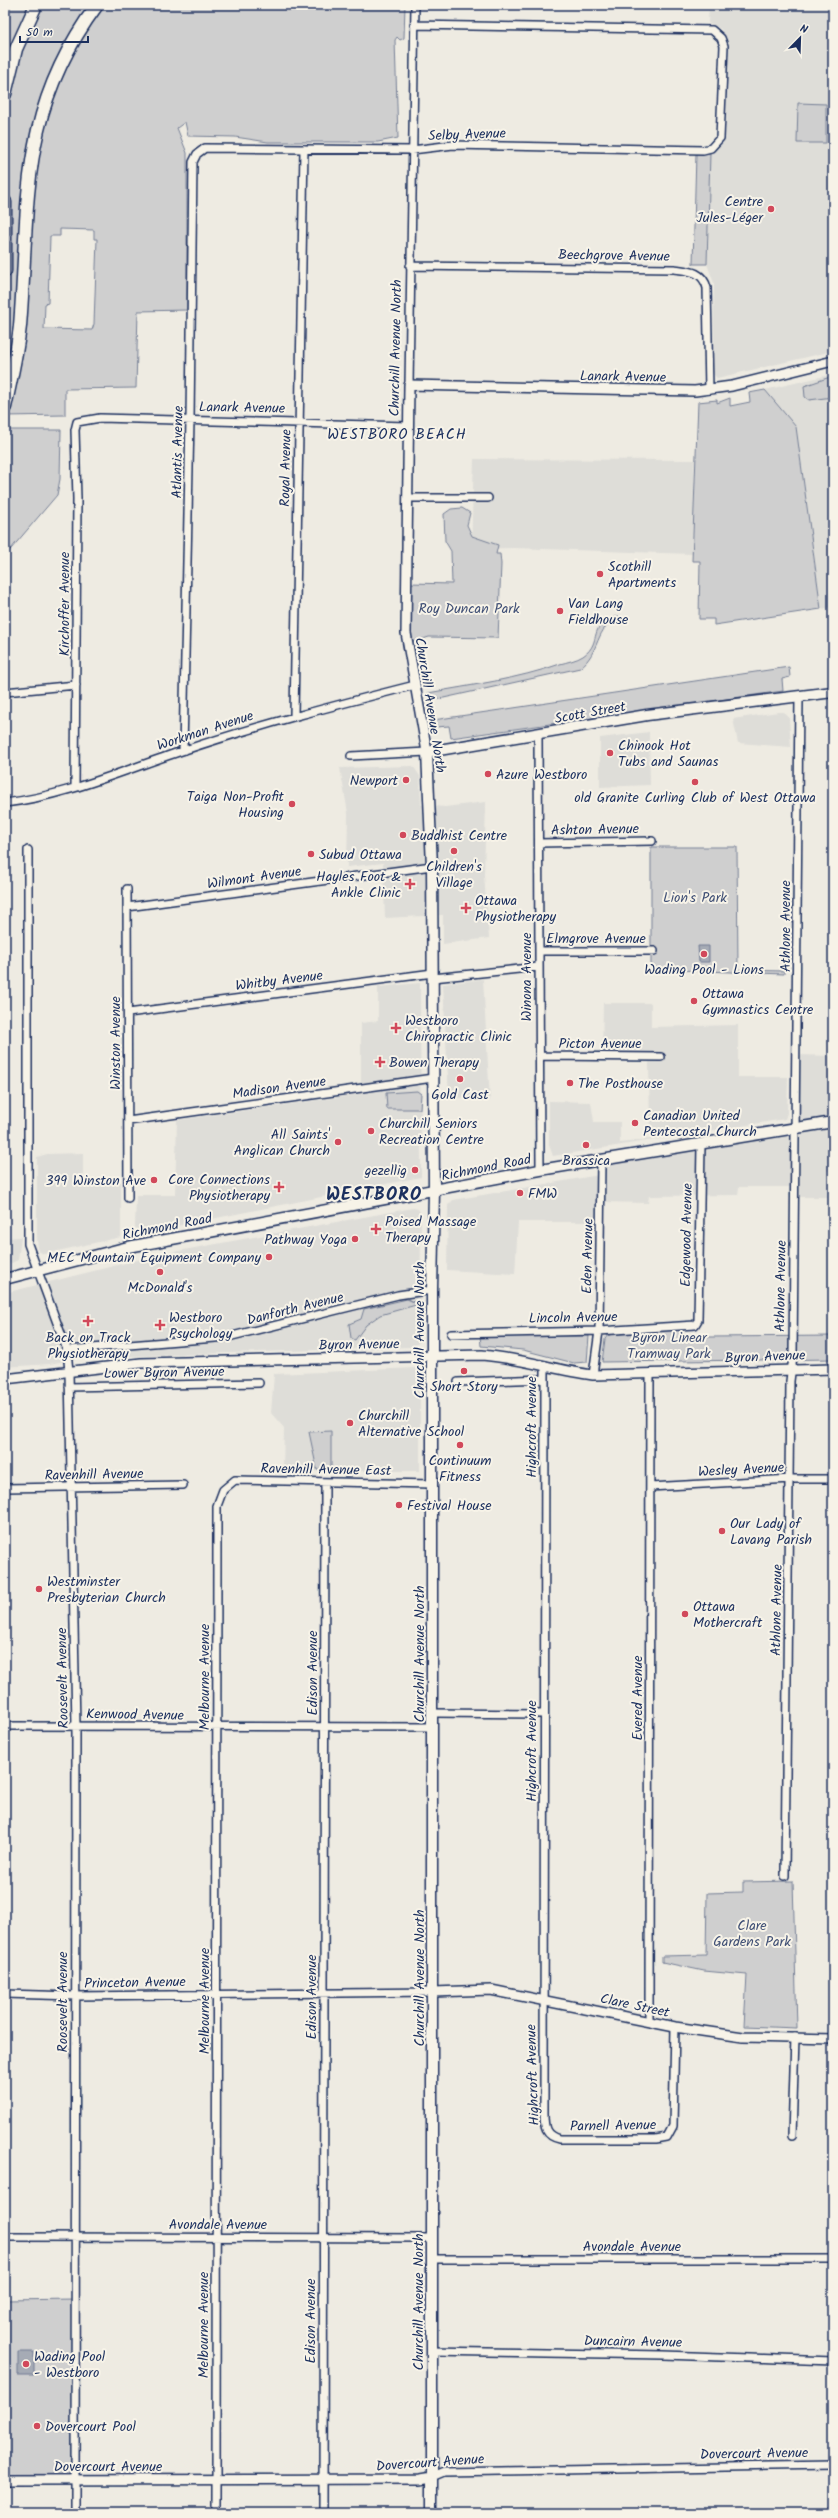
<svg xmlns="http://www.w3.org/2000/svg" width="838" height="2518" font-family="Kalam,sans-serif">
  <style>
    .built { fill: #deddd8 }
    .green { fill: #cfcfcf; stroke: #757f96; fill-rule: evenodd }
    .water { fill: #a6abb5; stroke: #6e7992 }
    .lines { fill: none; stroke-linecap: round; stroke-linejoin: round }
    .minor-casing { stroke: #1b2f5e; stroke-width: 10 }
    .tertiary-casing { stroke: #1b2f5e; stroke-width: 12 }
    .secondary-casing { stroke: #1b2f5e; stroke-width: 13 }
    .trunk-casing { stroke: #1b2f5e; stroke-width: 15 }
    .minor { stroke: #f7f3e8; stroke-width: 7 }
    .tertiary { stroke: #f7f3e8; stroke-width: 9 }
    .secondary { stroke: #f7f3e8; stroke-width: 10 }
    .trunk { stroke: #f7f3e8; stroke-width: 12 }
    .poi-dot { fill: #d1495b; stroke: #f7f3e8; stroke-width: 1.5 }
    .labels { text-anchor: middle; stroke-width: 4; stroke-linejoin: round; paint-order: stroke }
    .street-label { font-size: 14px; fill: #1b2f5e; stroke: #f7f3e8 }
    .poi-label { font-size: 14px; fill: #1b2f5e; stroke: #f7f3e8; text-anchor: start }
    .park-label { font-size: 14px; fill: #3f4f75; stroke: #f7f3e8 }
    .neighbourhood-label { font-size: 15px; letter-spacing: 1px; fill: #1b2f5e; stroke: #f7f3e8 }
    .district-label { font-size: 18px; font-weight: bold; letter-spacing: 1px; fill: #1b2f5e; stroke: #f7f3e8 }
  </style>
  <rect width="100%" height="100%" fill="#eeebe2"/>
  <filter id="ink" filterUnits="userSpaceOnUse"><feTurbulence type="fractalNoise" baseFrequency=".025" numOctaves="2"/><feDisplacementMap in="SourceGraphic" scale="8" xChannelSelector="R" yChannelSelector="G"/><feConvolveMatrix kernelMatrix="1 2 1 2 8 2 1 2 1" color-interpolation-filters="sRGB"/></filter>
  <g filter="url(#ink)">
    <path class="built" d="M 709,5 L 833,5 L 833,351 L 717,378 L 713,374 L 714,283 L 707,264 L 710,153 L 721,144 L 726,130 L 727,42 L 721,29 L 708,23 Z
      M 833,374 L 833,607 L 821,609 L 796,427 L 765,390 Z
      M 474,459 L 695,460 L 692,554 L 513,548 L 471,549 Z
      M 778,712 L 784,712 L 789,718 L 791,747 L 738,743 L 733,719 Z
      M 649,732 L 650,785 L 600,787 L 600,738 Z
      M 413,766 L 420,776 L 421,805 L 445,807 L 486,802 L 484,875 L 489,938 L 443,944 L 443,915 L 385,918 L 383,863 L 347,867 L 348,813 L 340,768 Z
      M 483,979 L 490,1100 L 449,1097 L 443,984 Z
      M 420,983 L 421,1177 L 142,1233 L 135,1227 L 136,1195 L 175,1195 L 177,1120 L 361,1094 L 361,1023 L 378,1021 L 378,987 Z
      M 603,1003 L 651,1003 L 651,1027 L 738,1025 L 738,1077 L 788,1077 L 787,1113 L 785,1119 L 553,1156 L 549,1145 L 549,1101 L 591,1102 L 594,1122 L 620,1122 L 620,1143 L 650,1139 L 649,1060 L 602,1058 Z
      M 796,1055 L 833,1056 L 833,1171 L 827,1171 L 828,1197 L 795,1197 L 794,1187 L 739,1187 L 738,1195 L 649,1196 L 648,1203 L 601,1202 L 601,1222 L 518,1222 L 515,1274 L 447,1270 L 448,1205 L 453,1200 L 599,1175 L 601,1161 L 795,1128 Z
      M 83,1153 L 83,1182 L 121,1182 L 121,1237 L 44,1254 L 38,1251 L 37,1234 L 37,1157 L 47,1154 Z
      M 413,1208 L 418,1209 L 421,1214 L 420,1341 L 416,1345 L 411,1347 L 78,1358 L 50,1364 L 5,1367 L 5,1293 L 162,1254 Z
      M 21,1237 L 18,1260 L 5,1266 L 5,1238 Z
      M 416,1368 L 420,1371 L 420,1471 L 283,1471 L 284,1428 L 271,1413 L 274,1374 Z"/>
    <path class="green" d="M 5,5 L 405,5 L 404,38 L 400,40 L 397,37 L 395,40 L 398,138 L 378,142 L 268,142 L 235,137 L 188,136 L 185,122 L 177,128 L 187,153 L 187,310 L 138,311 L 136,388 L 65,389 L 65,415 L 5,416 ZM 60,229 L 94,230 L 94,239 L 97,239 L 94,324 L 92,330 L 44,329 L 45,304 L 48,303 L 50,236 L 60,236 Z
      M 798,103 L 826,104 L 826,143 L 797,143 Z
      M 710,153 L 707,264 L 693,264 L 696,154 Z
      M 833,376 L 833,397 L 809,400 L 805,397 L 804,386 Z
      M 765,390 L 796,427 L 821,609 L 714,625 L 714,619 L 699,619 L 700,561 L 692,561 L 698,402 L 717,400 L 717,403 L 730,398 L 730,406 L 750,402 L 749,393 Z
      M 5,430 L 61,430 L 60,479 L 57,495 L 5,556 Z
      M 462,508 L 470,513 L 467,525 L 472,536 L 498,545 L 496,554 L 500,554 L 501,564 L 498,638 L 429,637 L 411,643 L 410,583 L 452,584 L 451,551 L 445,541 L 444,514 L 451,509 Z
      M 619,616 C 594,629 601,651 580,668 L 430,701 L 428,693 C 472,685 518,679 560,664 C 567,662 577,660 583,656 C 604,642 585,624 619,616 Z
      M 789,667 L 790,677 L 782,679 L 783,691 L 451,738 L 449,726 L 436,727 L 433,720 Z
      M 651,847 L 737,847 L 738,970 L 784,971 L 784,974 L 651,969 Z
      M 417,1091 L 421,1094 L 420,1109 L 387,1109 L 386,1093 Z
      M 407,1299 L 416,1303 L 416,1305 L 380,1315 L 366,1325 L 355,1340 L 351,1338 L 349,1324 L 361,1319 L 364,1309 Z
      M 682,1327 L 682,1334 L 710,1337 L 833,1336 L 833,1359 L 602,1362 L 605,1339 L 608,1335 Z
      M 480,1335 L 589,1336 L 587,1362 L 574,1363 L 523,1350 L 481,1346 Z
      M 331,1431 L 331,1470 L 317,1470 L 309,1432 Z
      M 793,1881 L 797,2028 L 744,2026 L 747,1975 L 704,1971 L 662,1962 L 662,1956 L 706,1955 L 707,1893 L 743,1892 L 743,1882 Z
      M 75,2299 L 75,2480 L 5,2480 L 5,2300 Z"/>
    <path class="water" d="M 698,946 L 709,946 L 709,962 L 699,962 Z
      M 18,2352 L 34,2352 L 34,2375 L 18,2375 Z"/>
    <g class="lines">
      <defs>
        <path id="minor" d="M 410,266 L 674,269 C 689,271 703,271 707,288 L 709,390
          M 409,385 L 415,5
          M 409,498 L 488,498
          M 5,692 L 76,685
          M 294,715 L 304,149
          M 538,735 L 540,1170
          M 183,750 L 190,420 L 193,162 L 197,154 L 205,148 L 412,150 L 453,145 L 703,150 L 711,148 L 720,138 L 724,46 L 721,38 L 712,30 L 414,25
          M 351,756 L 427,752
          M 75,787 L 77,499 L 75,430 L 77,422 L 100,418 L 408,426
          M 5,803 C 66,796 124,770 182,751 C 259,725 336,705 415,685
          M 539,843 L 652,841
          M 28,850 L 28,1244 L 67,1350 L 69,1372 L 76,1726 L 75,2513
          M 127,889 L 128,1198
          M 127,907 L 432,866
          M 539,951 L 654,951
          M 433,978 L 538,967
          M 128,1013 L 433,973
          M 540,1056 L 661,1057
          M 128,1121 L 433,1078
          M 451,1334 L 599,1331 L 695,1325 L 698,1320 L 701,1145
          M 67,1350 L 228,1337 L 398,1295 L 432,1290
          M 545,1365 L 544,2113 C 544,2127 545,2136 560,2139 L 656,2139 L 667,2137 L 673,2126 L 675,2027
          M 593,1375 L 599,1331 L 601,1161
          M 458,1382 L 544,1379
          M 69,1387 L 259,1383
          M 650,1487 L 790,1479 L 833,1479
          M 5,1488 L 183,1485
          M 433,1713 L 544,1714
          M 5,1726 L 433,1727
          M 785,1876 L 790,1381 L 793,1357 L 799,696
          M 5,1994 L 75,1996 L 433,1992
          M 649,2022 L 650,1374
          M 792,2136 L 795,2037
          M 5,2237 L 432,2238
          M 432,2259 L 833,2259
          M 432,2351 L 664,2355 L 833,2361
          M 432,2477 L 444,2472 L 833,2465
          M 216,2513 L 217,1506 L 223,1490 L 235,1480 L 432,1484
          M 323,2513 L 325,1482"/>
        <path id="tertiary" d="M 427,752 L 406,633 L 409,385 L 695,391 L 732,386 L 833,361
          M 5,1379 L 141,1363 L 482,1355 C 520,1358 555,1370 593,1375 L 833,1369
          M 433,1992 L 491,1990 L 675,2027 L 743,2037 L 833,2039
          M 5,2480 L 420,2479 L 432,2477"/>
        <path id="secondary" d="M 5,1279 L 128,1247 L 177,1238 L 540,1170 L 833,1122
          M 432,2513 L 432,1290 L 434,1191 L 432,866 L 427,752 L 647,715 L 833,692"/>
        <path id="trunk" d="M 5,94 L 16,49 L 36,5
          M 5,202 L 5,271
          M 5,407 C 11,380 17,353 20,326 C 30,202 17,113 97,5"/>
      </defs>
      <use href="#minor" class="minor-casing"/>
      <use href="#tertiary" class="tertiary-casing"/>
      <use href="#secondary" class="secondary-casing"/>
      <use href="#trunk" class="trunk-casing"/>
      <use href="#minor" class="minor"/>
      <use href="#tertiary" class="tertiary"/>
      <use href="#secondary" class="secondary"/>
      <use href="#trunk" class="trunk"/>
    </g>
  </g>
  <g class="poi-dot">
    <circle cx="771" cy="209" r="4"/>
    <circle cx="600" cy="574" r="4"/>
    <circle cx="560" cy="611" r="4"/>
    <circle cx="610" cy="753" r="4"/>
    <circle cx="488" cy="774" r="4"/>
    <circle cx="406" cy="780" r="4"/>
    <circle cx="695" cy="782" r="4"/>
    <circle cx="292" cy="804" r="4"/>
    <circle cx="403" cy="835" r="4"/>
    <circle cx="454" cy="851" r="4"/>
    <circle cx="311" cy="854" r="4"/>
    <path d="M408 878h4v4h4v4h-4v4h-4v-4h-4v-4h4z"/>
    <path d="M464 902h4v4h4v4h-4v4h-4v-4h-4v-4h4z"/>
    <circle cx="704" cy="954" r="4"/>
    <circle cx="694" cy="1001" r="4"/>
    <path d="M394 1022h4v4h4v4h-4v4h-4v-4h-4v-4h4z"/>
    <path d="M378 1056h4v4h4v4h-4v4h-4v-4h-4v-4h4z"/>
    <circle cx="460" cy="1079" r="4"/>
    <circle cx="570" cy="1083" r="4"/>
    <circle cx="635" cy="1123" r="4"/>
    <circle cx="371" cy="1131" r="4"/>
    <circle cx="338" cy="1142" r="4"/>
    <circle cx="586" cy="1145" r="4"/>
    <circle cx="415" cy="1170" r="4"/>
    <circle cx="154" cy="1180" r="4"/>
    <path d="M277 1181h4v4h4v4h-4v4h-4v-4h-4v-4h4z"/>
    <circle cx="520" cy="1193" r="4"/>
    <path d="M374 1223h4v4h4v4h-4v4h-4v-4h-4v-4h4z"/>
    <circle cx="355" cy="1239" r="4"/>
    <circle cx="269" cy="1257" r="4"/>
    <circle cx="160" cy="1272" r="4"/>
    <path d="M86 1315h4v4h4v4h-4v4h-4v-4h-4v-4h4z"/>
    <path d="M158 1319h4v4h4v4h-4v4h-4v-4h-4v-4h4z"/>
    <circle cx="464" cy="1371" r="4"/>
    <circle cx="350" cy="1423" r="4"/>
    <circle cx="460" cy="1445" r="4"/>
    <circle cx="399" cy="1505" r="4"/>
    <circle cx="722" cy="1531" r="4"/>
    <circle cx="39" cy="1589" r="4"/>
    <circle cx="685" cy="1614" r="4"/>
    <circle cx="26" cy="2364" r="4"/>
    <circle cx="37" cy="2426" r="4"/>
  </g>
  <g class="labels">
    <g class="street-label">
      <text transform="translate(467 134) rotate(-2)" y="5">Selby Avenue</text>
      <text transform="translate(614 255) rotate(1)" y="5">Beechgrove Avenue</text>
      <text transform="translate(395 348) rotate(-89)" y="5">Churchill Avenue North</text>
      <text transform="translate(623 376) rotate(1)" y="5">Lanark Avenue</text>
      <text transform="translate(242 407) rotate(1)" y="5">Lanark Avenue</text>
      <text transform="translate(177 452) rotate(-89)" y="5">Atlantis Avenue</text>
      <text transform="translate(285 468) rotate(-89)" y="5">Royal Avenue</text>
      <text transform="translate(64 604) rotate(-90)" y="5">Kirchoffer Avenue</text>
      <text transform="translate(431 705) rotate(81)" y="5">Churchill Avenue North</text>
      <text transform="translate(590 712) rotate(-10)" y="5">Scott Street</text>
      <text transform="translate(205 730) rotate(-18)" y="5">Workman Avenue</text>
      <text transform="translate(595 829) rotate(-1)" y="5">Ashton Avenue</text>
      <text transform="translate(254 877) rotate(-8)" y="5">Wilmont Avenue</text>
      <text transform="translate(785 926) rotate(-90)" y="5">Athlone Avenue</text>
      <text x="596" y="943">Elmgrove Avenue</text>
      <text transform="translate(526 977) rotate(-90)" y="5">Winona Avenue</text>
      <text transform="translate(279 980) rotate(-7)" y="5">Whitby Avenue</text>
      <text transform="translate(115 1043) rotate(-90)" y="5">Winston Avenue</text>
      <text x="600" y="1048">Picton Avenue</text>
      <text transform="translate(279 1087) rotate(-8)" y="5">Madison Avenue</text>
      <text transform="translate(486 1167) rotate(-11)" y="5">Richmond Road</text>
      <text transform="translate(167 1226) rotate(-11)" y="5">Richmond Road</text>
      <text transform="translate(686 1235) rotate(-89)" y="5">Edgewood Avenue</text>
      <text transform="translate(587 1256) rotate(-89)" y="5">Eden Avenue</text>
      <text transform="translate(780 1286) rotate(-89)" y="5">Athlone Avenue</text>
      <text transform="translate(295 1308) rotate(-14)" y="5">Danforth Avenue</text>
      <text transform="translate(573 1317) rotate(-1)" y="5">Lincoln Avenue</text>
      <text transform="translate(419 1330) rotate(-90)" y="5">Churchill Avenue North</text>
      <text transform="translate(359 1344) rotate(-1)" y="5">Byron Avenue</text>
      <text transform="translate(765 1356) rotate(-2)" y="5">Byron Avenue</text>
      <text transform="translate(164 1372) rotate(-1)" y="5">Lower Byron Avenue</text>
      <text transform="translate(531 1427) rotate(-90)" y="5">Highcroft Avenue</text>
      <text transform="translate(326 1469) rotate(1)" y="5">Ravenhill Avenue East</text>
      <text transform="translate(741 1469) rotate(-3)" y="5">Wesley Avenue</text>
      <text transform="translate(94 1474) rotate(-1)" y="5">Ravenhill Avenue</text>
      <text transform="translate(776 1610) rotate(-89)" y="5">Athlone Avenue</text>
      <text transform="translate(419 1654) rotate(-90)" y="5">Churchill Avenue North</text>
      <text transform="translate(312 1673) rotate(-90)" y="5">Edison Avenue</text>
      <text transform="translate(204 1677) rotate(-90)" y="5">Melbourne Avenue</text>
      <text transform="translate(62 1678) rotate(-91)" y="5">Roosevelt Avenue</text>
      <text transform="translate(637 1698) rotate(-90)" y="5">Evered Avenue</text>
      <text transform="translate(135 1714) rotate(1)" y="5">Kenwood Avenue</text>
      <text transform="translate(531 1751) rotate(-90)" y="5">Highcroft Avenue</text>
      <text transform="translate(419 1978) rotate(-90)" y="5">Churchill Avenue North</text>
      <text transform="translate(135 1982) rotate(-1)" y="5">Princeton Avenue</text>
      <text transform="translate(311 1997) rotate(-90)" y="5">Edison Avenue</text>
      <text transform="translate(204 2001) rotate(-90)" y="5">Melbourne Avenue</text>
      <text transform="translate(62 2002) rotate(-90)" y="5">Roosevelt Avenue</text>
      <text transform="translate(635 2005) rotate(12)" y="5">Clare Street</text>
      <text transform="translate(532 2075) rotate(-92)" y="5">Highcroft Avenue</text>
      <text transform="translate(613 2125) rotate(-1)" y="5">Parnell Avenue</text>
      <text x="218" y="2229">Avondale Avenue</text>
      <text x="632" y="2251">Avondale Avenue</text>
      <text transform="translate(418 2302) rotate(-90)" y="5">Churchill Avenue North</text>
      <text transform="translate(310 2321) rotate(-90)" y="5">Edison Avenue</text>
      <text transform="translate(203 2325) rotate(-90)" y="5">Melbourne Avenue</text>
      <text transform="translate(633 2341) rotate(1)" y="5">Duncairn Avenue</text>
      <text transform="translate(754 2453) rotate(-1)" y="5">Dovercourt Avenue</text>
      <text transform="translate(430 2462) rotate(-4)" y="5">Dovercourt Avenue</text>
      <text x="108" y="2471">Dovercourt Avenue</text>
    </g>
    <g class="poi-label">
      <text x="763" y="206" text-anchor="end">Centre<tspan x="763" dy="16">Jules-Léger</tspan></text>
      <text x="608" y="571">Scothill<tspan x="608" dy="16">Apartments</tspan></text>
      <text x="568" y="608">Van Lang<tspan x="568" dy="16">Fieldhouse</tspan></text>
      <text x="618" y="750">Chinook Hot<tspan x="618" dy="16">Tubs and Saunas</tspan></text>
      <text x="496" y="779">Azure Westboro</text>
      <text x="398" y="785" text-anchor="end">Newport</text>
      <text x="284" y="801" text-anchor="end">Taiga Non-Profit<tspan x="284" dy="16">Housing</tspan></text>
      <text x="695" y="802" text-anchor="middle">old Granite Curling Club of West Ottawa</text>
      <text x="411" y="840">Buddhist Centre</text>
      <text x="319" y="859">Subud Ottawa</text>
      <text x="454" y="871" text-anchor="middle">Children's<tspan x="454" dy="16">Village</tspan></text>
      <text x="401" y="881" text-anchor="end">Hayles Foot &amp;<tspan x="401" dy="16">Ankle Clinic</tspan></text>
      <text x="475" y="905">Ottawa<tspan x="475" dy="16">Physiotherapy</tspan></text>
      <text x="704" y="974" text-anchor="middle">Wading Pool - Lions</text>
      <text x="702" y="998">Ottawa<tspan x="702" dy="16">Gymnastics Centre</tspan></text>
      <text x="405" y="1025">Westboro<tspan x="405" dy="16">Chiropractic Clinic</tspan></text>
      <text x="389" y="1067">Bowen Therapy</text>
      <text x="578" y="1088">The Posthouse</text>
      <text x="460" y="1099" text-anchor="middle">Gold Cast</text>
      <text x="643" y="1120">Canadian United<tspan x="643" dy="16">Pentecostal Church</tspan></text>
      <text x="379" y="1128">Churchill Seniors<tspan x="379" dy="16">Recreation Centre</tspan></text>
      <text x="330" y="1139" text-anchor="end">All Saints'<tspan x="330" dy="16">Anglican Church</tspan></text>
      <text x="586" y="1165" text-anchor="middle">Brassica</text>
      <text x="407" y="1175" text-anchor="end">gezellig</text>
      <text x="270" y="1184" text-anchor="end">Core Connections<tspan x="270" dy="16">Physiotherapy</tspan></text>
      <text x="146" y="1185" text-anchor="end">399 Winston Ave</text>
      <text x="528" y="1198">FMW</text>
      <text x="385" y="1226">Poised Massage<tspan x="385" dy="16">Therapy</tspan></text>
      <text x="347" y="1244" text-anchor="end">Pathway Yoga</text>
      <text x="261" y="1262" text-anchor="end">MEC Mountain Equipment Company</text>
      <text x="160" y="1292" text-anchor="middle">McDonald's</text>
      <text x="169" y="1322">Westboro<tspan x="169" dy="16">Psychology</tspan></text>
      <text x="88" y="1342" text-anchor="middle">Back on Track<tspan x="88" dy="16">Physiotherapy</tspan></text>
      <text x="464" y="1391" text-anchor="middle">Short Story</text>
      <text x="358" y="1420">Churchill<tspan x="358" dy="16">Alternative School</tspan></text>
      <text x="460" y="1465" text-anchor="middle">Continuum<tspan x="460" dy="16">Fitness</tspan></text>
      <text x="407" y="1510">Festival House</text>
      <text x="730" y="1528">Our Lady of<tspan x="730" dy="16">Lavang Parish</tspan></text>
      <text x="47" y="1586">Westminster<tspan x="47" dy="16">Presbyterian Church</tspan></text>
      <text x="693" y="1611">Ottawa<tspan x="693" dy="16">Mothercraft</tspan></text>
      <text x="34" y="2361">Wading Pool<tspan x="34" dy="16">- Westboro</tspan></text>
      <text x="45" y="2431">Dovercourt Pool</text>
    </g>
    <g class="park-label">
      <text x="469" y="613">Roy Duncan Park</text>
      <text x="695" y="902">Lion's Park</text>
      <text x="669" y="1342">Byron Linear<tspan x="669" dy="16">Tramway Park</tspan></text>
      <text x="752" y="1930">Clare<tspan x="752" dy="16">Gardens Park</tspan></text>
    </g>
    <g class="neighbourhood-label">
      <text x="397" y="439">WESTBORO BEACH</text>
    </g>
    <g class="district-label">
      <text x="374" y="1200">WESTBORO</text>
    </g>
  </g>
  <rect width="838" height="2518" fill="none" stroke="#f7f3e8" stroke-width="20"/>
  <rect x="10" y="10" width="818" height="2498" fill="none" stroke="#1b2f5e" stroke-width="1.5" filter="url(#ink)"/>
  <g transform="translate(800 38) rotate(23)" stroke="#f7f3e8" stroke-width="3" paint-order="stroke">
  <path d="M0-3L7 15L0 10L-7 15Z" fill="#1b2f5e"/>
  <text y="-6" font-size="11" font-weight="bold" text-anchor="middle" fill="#1b2f5e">N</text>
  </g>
  <path d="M20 36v6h68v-6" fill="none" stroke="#1b2f5e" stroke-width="2"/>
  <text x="26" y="36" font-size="12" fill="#1b2f5e" stroke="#f7f3e8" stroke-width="3" paint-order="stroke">50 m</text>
</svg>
